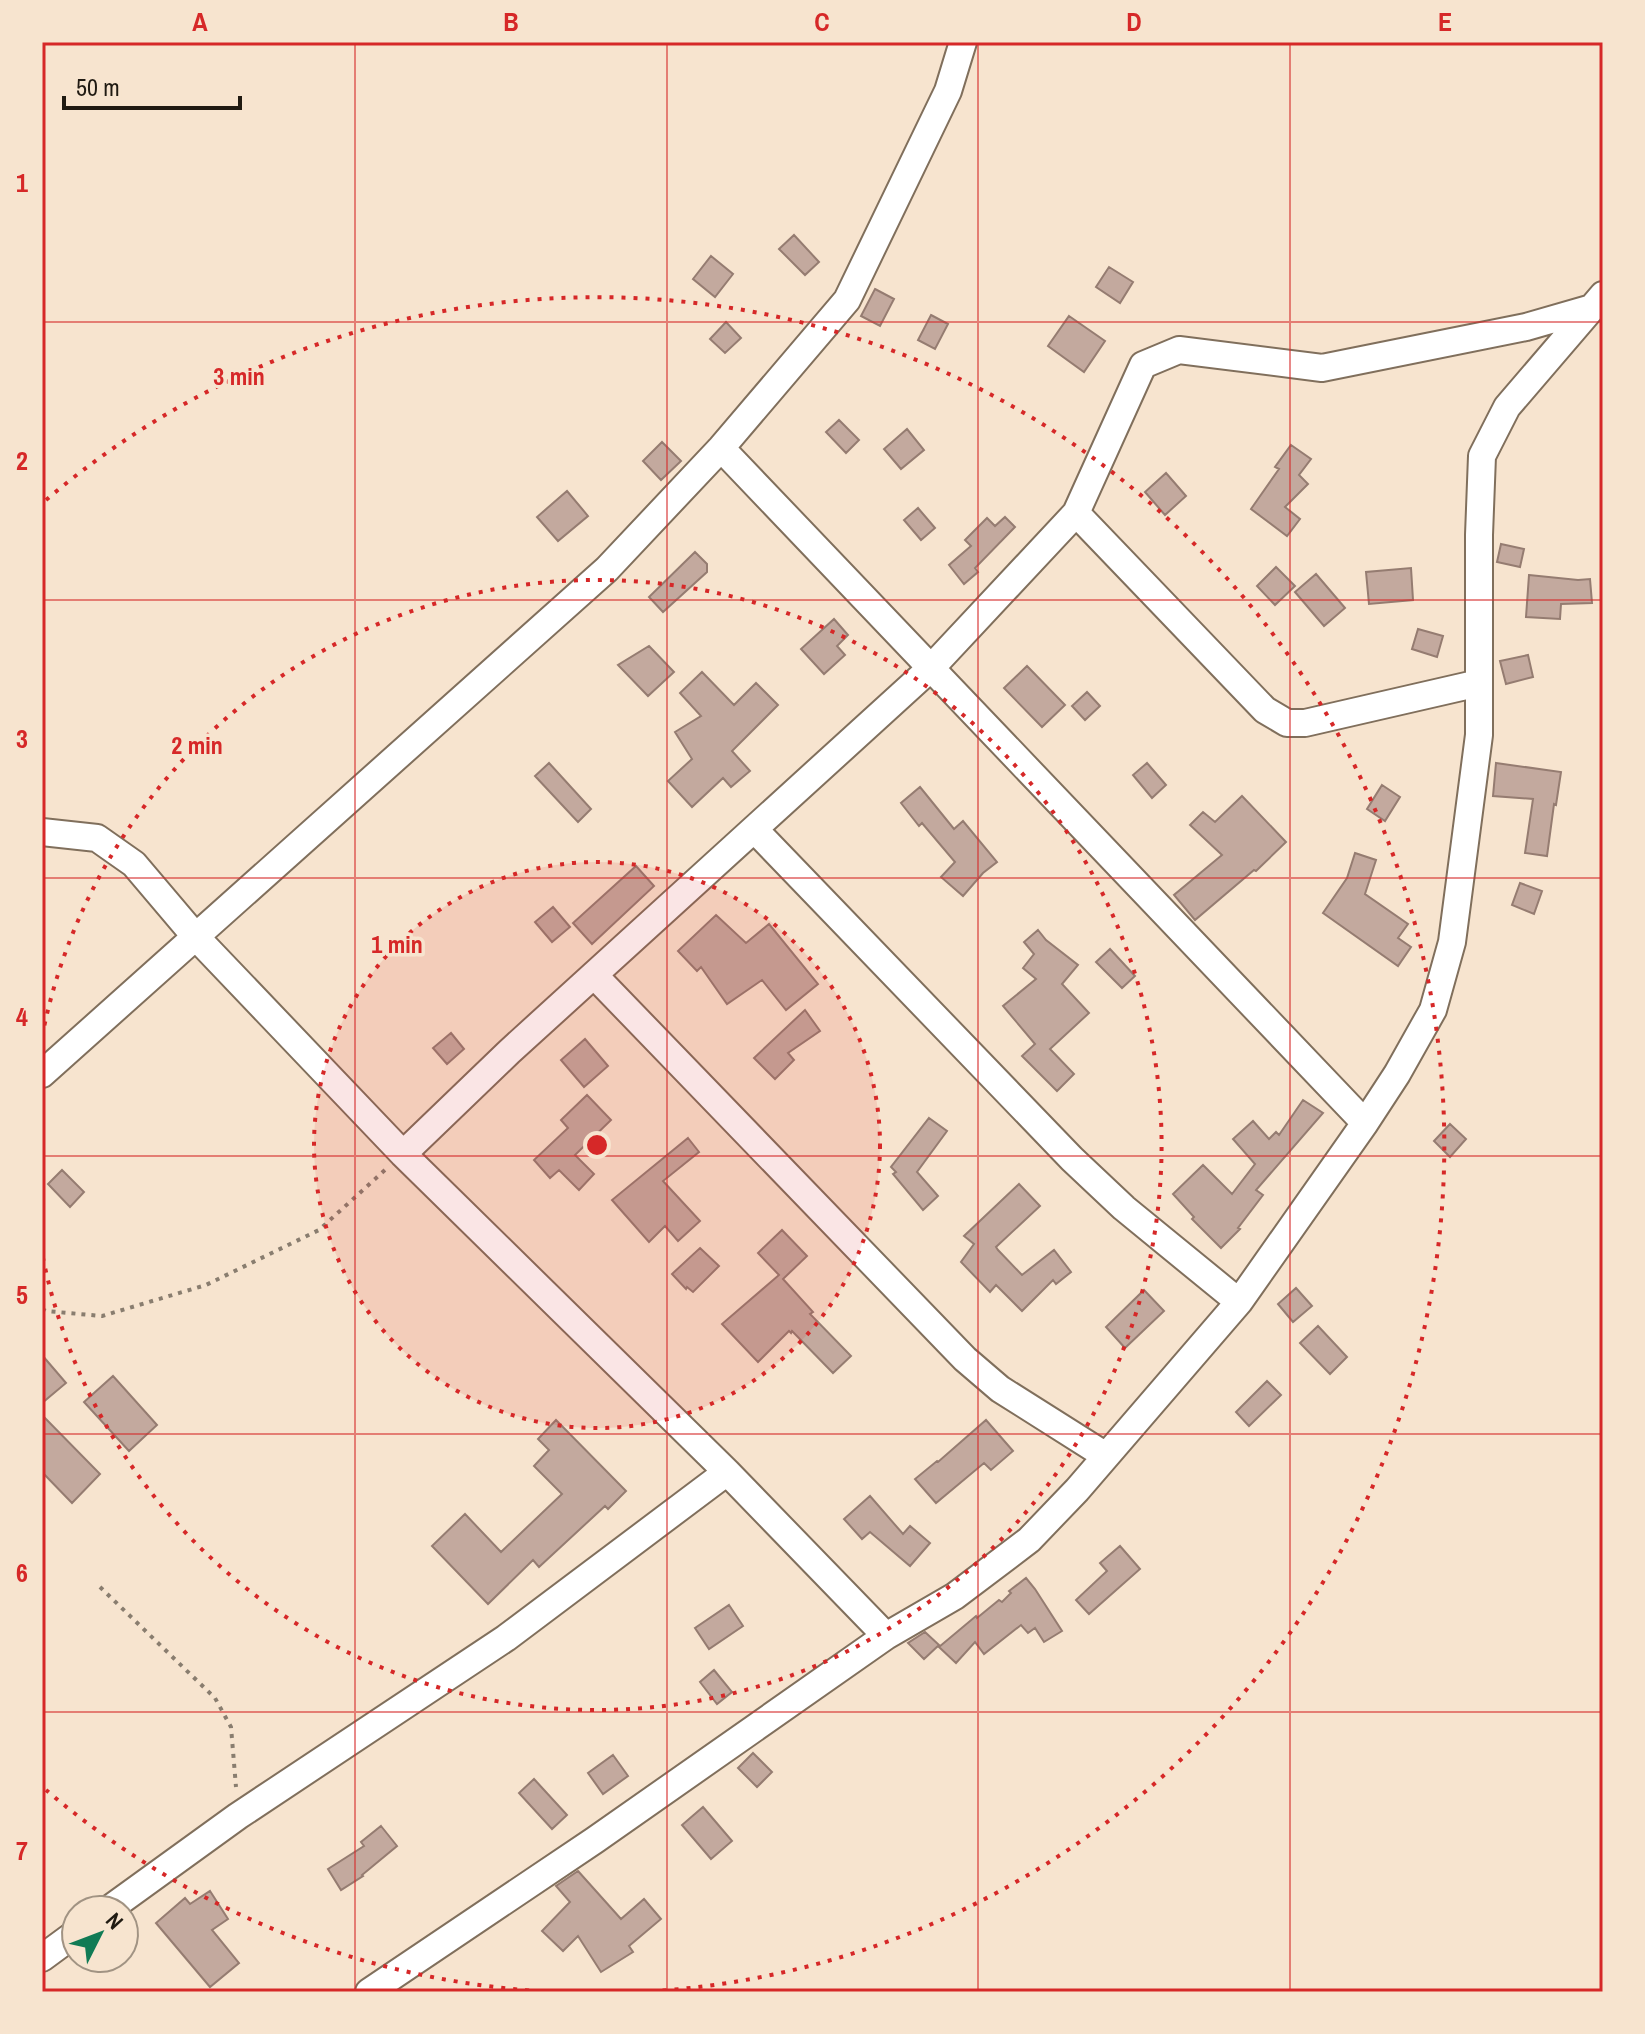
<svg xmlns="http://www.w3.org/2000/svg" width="1645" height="2034" font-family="'Archivo Narrow',sans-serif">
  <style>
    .building { fill: #c3a99e; stroke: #957c71; stroke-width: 2 }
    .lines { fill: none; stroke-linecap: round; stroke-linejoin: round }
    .minor-casing { stroke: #806f5c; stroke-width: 30 }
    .path { stroke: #897d6f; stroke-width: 4; stroke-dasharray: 4 6; stroke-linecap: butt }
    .minor { stroke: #fff; stroke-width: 26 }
    .grid { fill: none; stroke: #d62828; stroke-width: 2; stroke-opacity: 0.55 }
    .ring { fill: none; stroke: #d62828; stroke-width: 4; stroke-dasharray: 4 8 }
    .centre { fill: #d62828; stroke: #f7e4cf; stroke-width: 4 }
    .ring-label { font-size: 24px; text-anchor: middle; font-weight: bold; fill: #d62828; stroke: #f7e4cf; stroke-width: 7; stroke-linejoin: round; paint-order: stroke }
    .neatline { fill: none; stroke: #d62828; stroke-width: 3 }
    .grid-label { font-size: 26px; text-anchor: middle; font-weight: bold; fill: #d62828 }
  </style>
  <rect width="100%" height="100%" fill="#f7e4cf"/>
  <path class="building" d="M 794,235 L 819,262 L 805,275 L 779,249 Z
    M 711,256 L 733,274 L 715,297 L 693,279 Z
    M 1109,267 L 1133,282 L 1120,303 L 1096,287 Z
    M 875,289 L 894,299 L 880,326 L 861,316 Z
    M 931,315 L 948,324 L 935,349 L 918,340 Z
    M 1069,316 L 1105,341 L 1084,372 L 1048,346 Z
    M 726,322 L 741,338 L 725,353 L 710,339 Z
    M 839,420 L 859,440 L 846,453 L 826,432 Z
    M 907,429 L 924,450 L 901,469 L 884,449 Z
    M 662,442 L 681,461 L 661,480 L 643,461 Z
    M 1291,445 L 1311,459 L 1299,475 L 1308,484 L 1285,507 L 1300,519 L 1287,536 L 1251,509 L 1279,469 L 1275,467 Z
    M 1166,473 L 1186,496 L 1165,515 L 1145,492 Z
    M 567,491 L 588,516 L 558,541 L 537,517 Z
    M 918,508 L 935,528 L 921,540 L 904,520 Z
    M 1005,517 L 1015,527 L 975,568 L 978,572 L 964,584 L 949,565 L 971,546 L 965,540 L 987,518 L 995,526 Z
    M 1501,544 L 1524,549 L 1520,567 L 1497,562 Z
    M 695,552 L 707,564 L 707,572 L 663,612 L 649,597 Z
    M 1276,567 L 1295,586 L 1275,605 L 1257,586 Z
    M 1411,568 L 1413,600 L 1369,604 L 1366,572 Z
    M 1316,574 L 1345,608 L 1324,626 L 1295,592 Z
    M 1529,575 L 1578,580 L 1590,579 L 1592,603 L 1561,604 L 1560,619 L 1526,617 Z
    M 834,619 L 848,635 L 837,646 L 845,655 L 824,674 L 801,649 Z
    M 1418,629 L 1443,636 L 1437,657 L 1412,649 Z
    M 649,646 L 674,672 L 648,696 L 618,665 Z
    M 1528,655 L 1533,677 L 1506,684 L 1500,661 Z
    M 1027,666 L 1065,705 L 1042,727 L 1004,688 Z
    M 702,672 L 734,705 L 756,683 L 778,705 L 732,751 L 750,771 L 731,787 L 723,778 L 692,807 L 668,781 L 692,759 L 675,732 L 701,716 L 680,693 Z
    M 1087,692 L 1100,706 L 1085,720 L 1072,706 Z
    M 549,763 L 591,809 L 578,822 L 535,776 Z
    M 1147,763 L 1166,785 L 1152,798 L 1133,775 Z
    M 1496,763 L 1561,772 L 1556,805 L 1554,804 L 1547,856 L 1525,853 L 1533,799 L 1493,796 Z
    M 1382,785 L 1400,797 L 1385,821 L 1367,809 Z
    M 920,787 L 954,829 L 963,821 L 997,862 L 983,873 L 963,896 L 941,877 L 955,862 L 922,823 L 919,826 L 901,803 Z
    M 1242,796 L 1286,842 L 1256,871 L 1254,870 L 1195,920 L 1174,895 L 1222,855 L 1190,825 L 1203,812 L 1215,822 Z
    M 1355,853 L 1376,860 L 1365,894 L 1408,924 L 1398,938 L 1411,947 L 1398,966 L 1323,913 L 1347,878 Z
    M 636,866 L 654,886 L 592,944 L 573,923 Z
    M 1520,883 L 1542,891 L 1534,914 L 1512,905 Z
    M 553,907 L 570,927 L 552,942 L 535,922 Z
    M 716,915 L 746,943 L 769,924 L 818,984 L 786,1010 L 762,980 L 727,1004 L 701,967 L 697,971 L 678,951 Z
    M 1038,930 L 1046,940 L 1078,965 L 1062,984 L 1089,1013 L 1050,1049 L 1074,1074 L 1057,1091 L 1022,1056 L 1035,1044 L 1003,1006 L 1036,979 L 1023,968 L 1034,954 L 1024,942 Z
    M 1110,949 L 1135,976 L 1122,988 L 1096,962 Z
    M 805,1010 L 820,1031 L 788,1053 L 794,1060 L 775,1079 L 754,1058 Z
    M 451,1033 L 464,1049 L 447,1064 L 433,1048 Z
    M 585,1039 L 608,1066 L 584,1087 L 561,1060 Z
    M 587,1095 L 611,1120 L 575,1155 L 594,1174 L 579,1190 L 559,1170 L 550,1178 L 534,1160 L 568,1128 L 561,1120 Z
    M 1303,1100 L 1323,1113 L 1256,1190 L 1263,1195 L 1238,1228 L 1240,1229 L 1221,1248 L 1192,1219 L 1194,1217 L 1173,1194 L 1203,1165 L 1232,1194 L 1255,1164 L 1233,1139 L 1253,1121 L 1269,1139 L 1276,1132 L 1279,1135 Z
    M 929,1118 L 947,1131 L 917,1172 L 938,1196 L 923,1210 L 893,1174 L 896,1172 L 891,1167 Z
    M 1450,1124 L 1466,1139 L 1450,1157 L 1434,1141 Z
    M 688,1138 L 699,1152 L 663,1181 L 700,1221 L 678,1241 L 665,1226 L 649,1242 L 612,1200 Z
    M 62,1170 L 84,1192 L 70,1207 L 48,1184 Z
    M 1019,1184 L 1040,1206 L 996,1247 L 998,1250 L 1022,1275 L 1054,1250 L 1071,1272 L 1056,1284 L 1053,1280 L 1022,1311 L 996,1285 L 990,1292 L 961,1262 L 974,1244 L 964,1236 Z
    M 782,1230 L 807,1256 L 783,1279 L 813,1312 L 810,1314 L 851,1356 L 833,1373 L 792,1331 L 791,1333 L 789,1331 L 758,1362 L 722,1324 L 779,1275 L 758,1253 Z
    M 700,1248 L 719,1266 L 693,1292 L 687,1287 L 686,1289 L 672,1274 Z
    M 1296,1288 L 1312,1306 L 1293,1322 L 1278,1304 Z
    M 1144,1290 L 1164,1311 L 1125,1348 L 1106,1327 Z
    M 1318,1326 L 1347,1357 L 1330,1374 L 1300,1343 Z
    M 42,1355 L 66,1383 L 42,1403 Z
    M 113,1376 L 157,1425 L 129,1451 L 84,1402 Z
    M 1267,1381 L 1281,1395 L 1249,1426 L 1236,1412 Z
    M 42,1415 L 100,1474 L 72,1503 L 42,1472 Z
    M 556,1420 L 626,1491 L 608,1509 L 605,1506 L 539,1567 L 533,1560 L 488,1604 L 432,1546 L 465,1514 L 501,1552 L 562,1494 L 534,1466 L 549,1450 L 538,1439 Z
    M 986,1420 L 1013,1451 L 991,1470 L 984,1463 L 936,1503 L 915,1479 L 937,1461 L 938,1462 Z
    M 870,1496 L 903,1534 L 910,1526 L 930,1543 L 910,1566 L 870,1532 L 862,1539 L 844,1519 Z
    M 1120,1546 L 1140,1569 L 1089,1614 L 1076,1600 L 1107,1571 L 1100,1563 Z
    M 1026,1578 L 1035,1589 L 1062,1631 L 1044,1642 L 1035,1628 L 1028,1633 L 1021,1625 L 984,1654 L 975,1642 L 956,1663 L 939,1647 L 976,1616 L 977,1618 L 999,1600 L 1002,1602 L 1011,1593 L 1009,1591 Z
    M 729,1605 L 743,1626 L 709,1649 L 695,1628 Z
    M 925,1632 L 939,1645 L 924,1659 L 908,1643 Z
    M 714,1670 L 732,1692 L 717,1704 L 700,1682 Z
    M 753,1753 L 772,1772 L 757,1787 L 738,1768 Z
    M 613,1755 L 628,1776 L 603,1794 L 588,1773 Z
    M 534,1779 L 567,1815 L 552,1829 L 519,1793 Z
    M 703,1807 L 732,1841 L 711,1859 L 682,1825 Z
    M 381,1826 L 397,1846 L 362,1875 L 363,1876 L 341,1890 L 328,1869 L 364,1846 L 361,1842 Z
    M 578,1871 L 621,1919 L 644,1899 L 661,1919 L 629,1946 L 633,1952 L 601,1972 L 578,1936 L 563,1951 L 542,1931 L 570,1902 L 556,1886 Z
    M 210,1891 L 228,1919 L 212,1930 L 239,1963 L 210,1987 L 156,1923 L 185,1898 L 190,1904 Z"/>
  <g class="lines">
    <defs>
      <path id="minor" d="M 721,448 L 1365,1123
        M 1076,513 L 1265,710 L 1287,723 L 1305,723 L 1479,683
        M 754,829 L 1072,1159 L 1124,1208 L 1239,1302
        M 42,832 L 97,838 L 134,864 L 195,936 L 403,1154 L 727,1472 L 886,1636
        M 594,975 L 965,1359 L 1000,1389 L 1106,1456
        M 42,1074 L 607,569 L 721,448 L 847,300 L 948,91 L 963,42
        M 403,1154 L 509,1052 L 932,667 L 1076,513 L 1143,365 L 1179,350 L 1322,368 L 1526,327 L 1592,308
        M 108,1910 L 238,1816 L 506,1638 L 727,1472
        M 42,1958 L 76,1933
        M 369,1992 L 595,1840 L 886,1636 L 955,1596 L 1029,1540 L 1077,1490 L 1239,1302 L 1365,1123 L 1397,1074 L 1433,1010 L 1452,942 L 1479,735 L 1479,535 L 1482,456 L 1507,407 L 1603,295"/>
    </defs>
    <use href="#minor" class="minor-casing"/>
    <path class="path" d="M 42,1309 L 46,1311 L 102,1316 L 206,1285 L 319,1230 L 386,1169
      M 100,1587 L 215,1698 L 231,1727 L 236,1787"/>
    <use href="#minor" class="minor"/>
  </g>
  <path class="grid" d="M 355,42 L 355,1992M 667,42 L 667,1992M 978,42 L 978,1992M 1290,42 L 1290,1992M 42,322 L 1603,322M 42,600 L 1603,600M 42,878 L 1603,878M 42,1156 L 1603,1156M 42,1434 L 1603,1434M 42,1712 L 1603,1712"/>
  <circle cx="597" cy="1145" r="283" fill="#d62828" fill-opacity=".12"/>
  <g class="ring">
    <circle cx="597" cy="1145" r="283"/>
    <path d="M42 1037A565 565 0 1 1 42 1253"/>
    <path d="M553 1992A848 848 0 0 1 46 1790M46 500A848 848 0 1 1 641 1992"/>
  </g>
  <circle cx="597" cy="1145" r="12" class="centre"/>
  <g class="ring-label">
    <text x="239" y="385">3 min</text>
    <text x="197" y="754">2 min</text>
    <text x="397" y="953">1 min</text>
  </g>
  <rect width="1645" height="2034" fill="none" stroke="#f7e4cf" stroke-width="88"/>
  <g transform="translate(100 1934) rotate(48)"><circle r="38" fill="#f7e4cf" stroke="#a19383" stroke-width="2"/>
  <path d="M0-6L14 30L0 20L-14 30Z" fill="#117b55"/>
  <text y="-12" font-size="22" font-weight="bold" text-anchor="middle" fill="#201a12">N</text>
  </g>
  <path d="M64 96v12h176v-12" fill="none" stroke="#201a12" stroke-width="4"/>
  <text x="76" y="96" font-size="24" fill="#201a12" stroke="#f7e4cf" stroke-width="6" paint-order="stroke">50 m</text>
  <rect x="44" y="44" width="1557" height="1946" class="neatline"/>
  <g class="grid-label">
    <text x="200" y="31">A</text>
    <text x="511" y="31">B</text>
    <text x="822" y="31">C</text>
    <text x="1134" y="31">D</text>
    <text x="1445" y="31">E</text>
    <text x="22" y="192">1</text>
    <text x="22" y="470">2</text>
    <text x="22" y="748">3</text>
    <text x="22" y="1026">4</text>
    <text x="22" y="1304">5</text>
    <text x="22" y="1582">6</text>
    <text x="22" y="1860">7</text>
  </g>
</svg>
